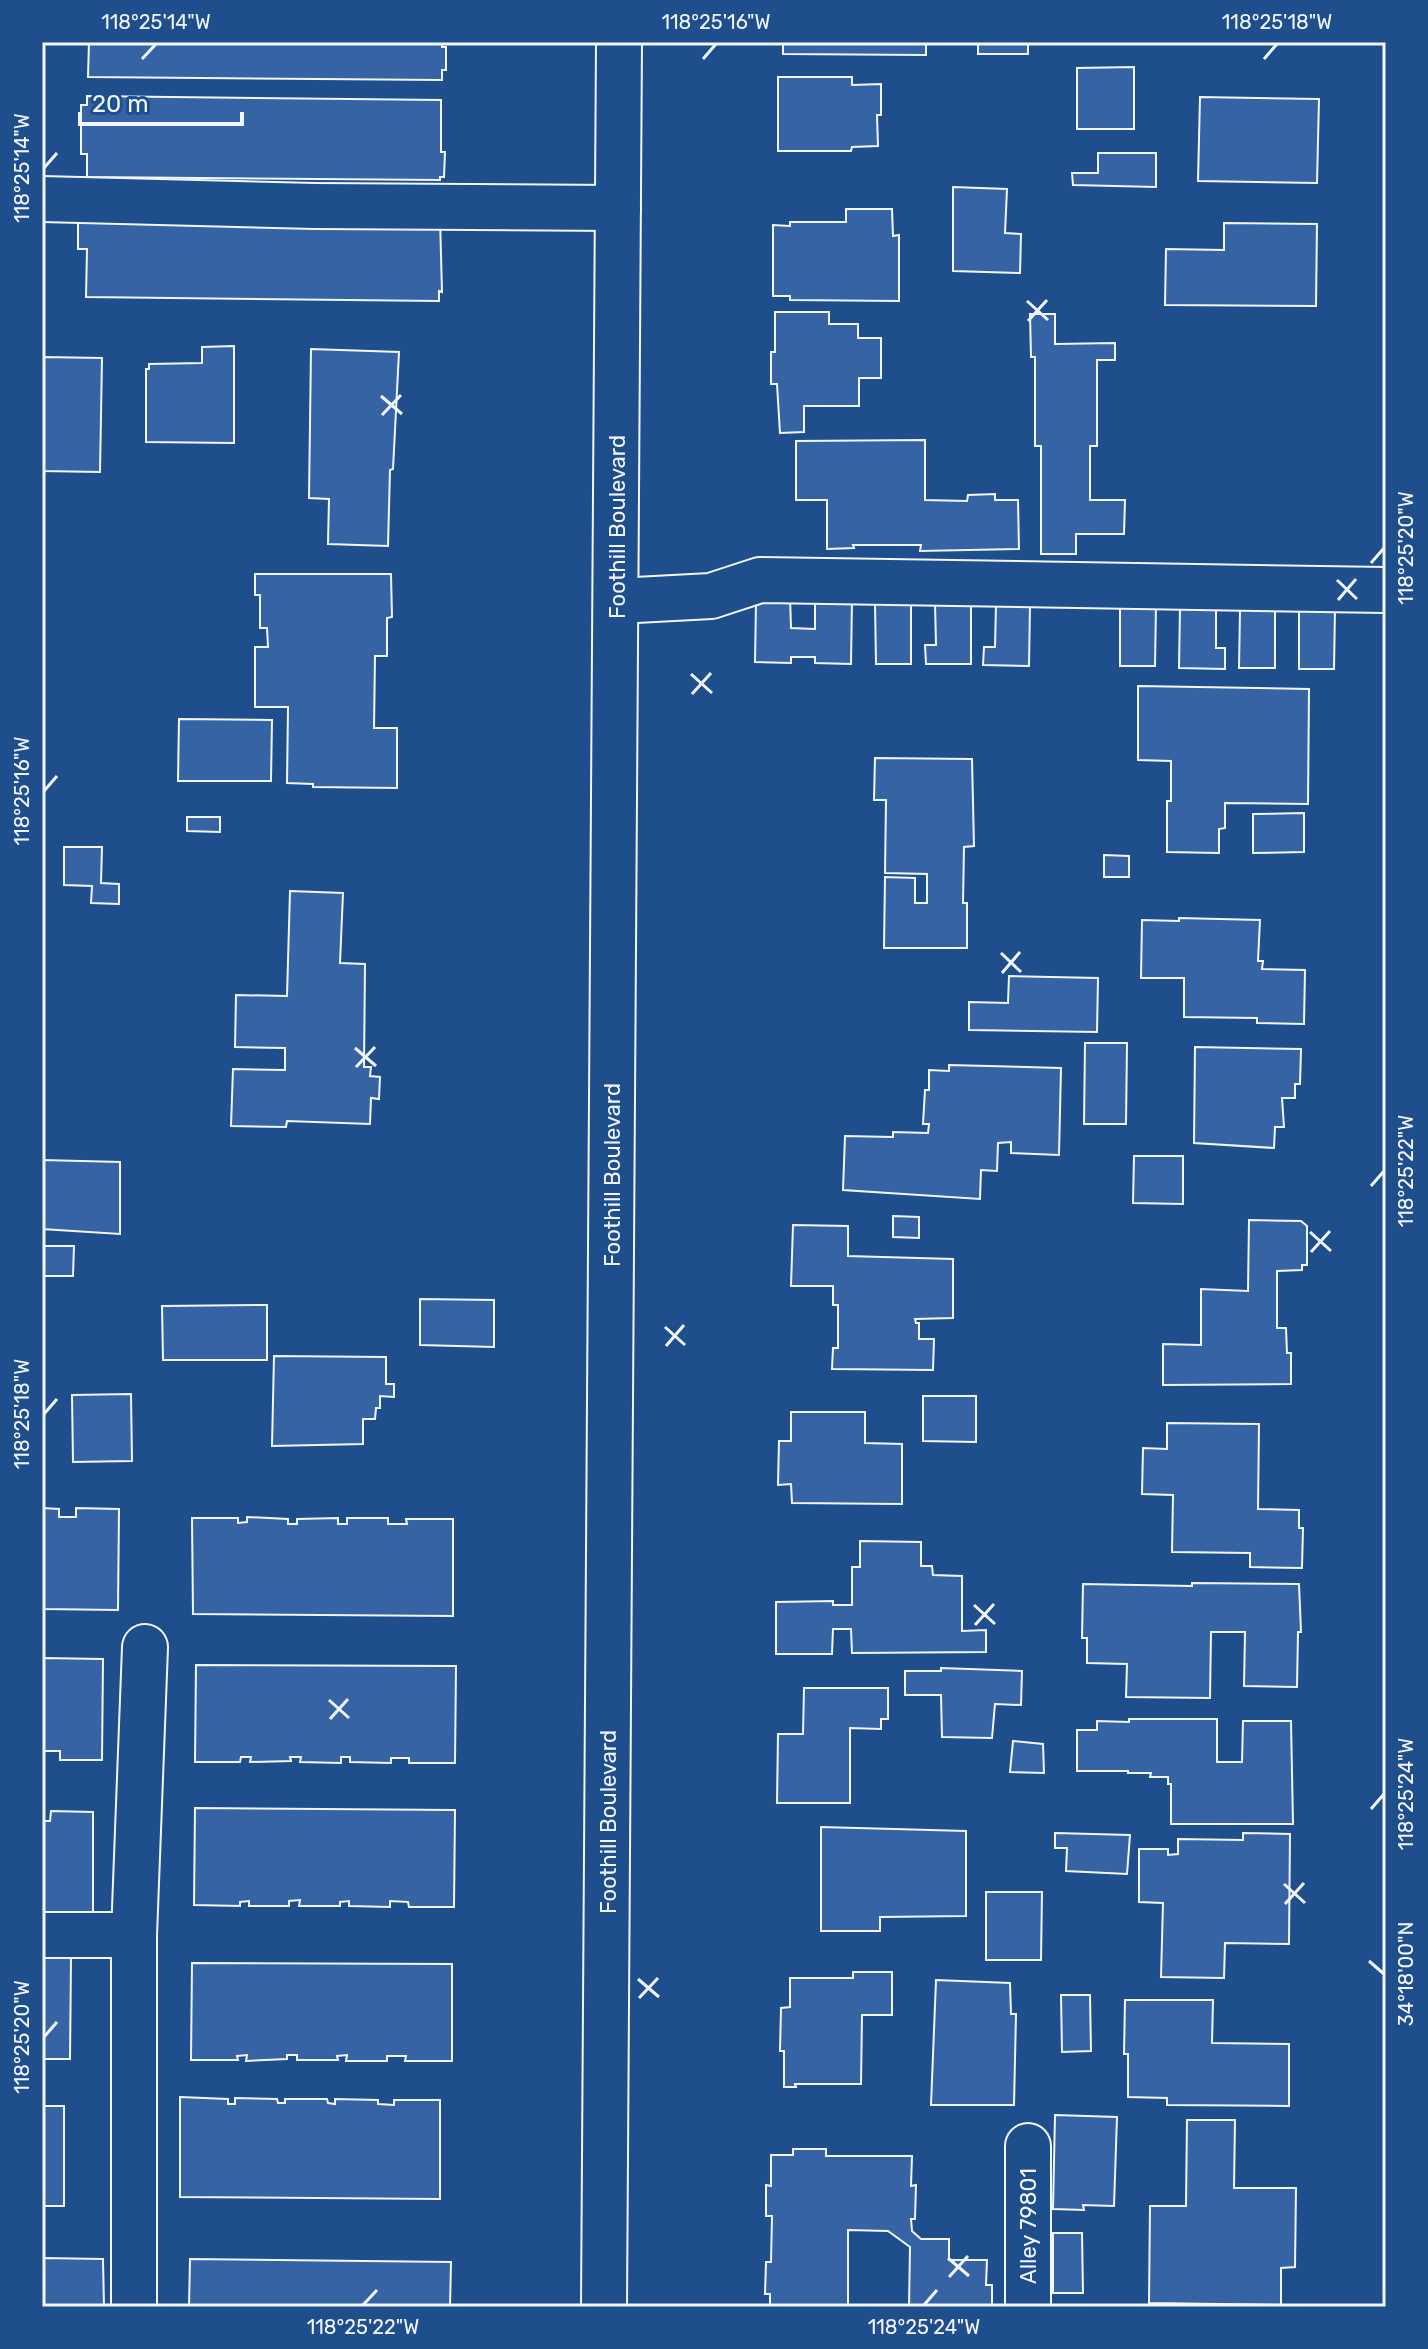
<svg xmlns="http://www.w3.org/2000/svg" width="1428" height="2349" font-family="Rubik,sans-serif">
  <style>
    .building { fill: #3563a3; stroke: #f2f6ff; stroke-width: 2 }
    .lines { fill: none; stroke-linecap: round; stroke-linejoin: round }
    .minor-casing { stroke: #f2f6ff; stroke-width: 48 }
    .major-casing { stroke: #f2f6ff; stroke-width: 48 }
    .minor { stroke: #1f4e8c; stroke-width: 44 }
    .major { stroke: #1f4e8c; stroke-width: 44 }
    .ticks { fill: none; stroke: #f2f6ff; stroke-width: 3 }
    .labels { text-anchor: middle; stroke-width: 6; stroke-linejoin: round; paint-order: stroke }
    .street-label { font-size: 22px; fill: #f2f6ff; stroke: #1f4e8c }
    .neatline { fill: none; stroke: #f2f6ff; stroke-width: 3 }
    .ticks-label { font-size: 20px; text-anchor: middle; fill: #f2f6ff }
  </style>
  <rect width="100%" height="100%" fill="#1f4e8c"/>
  <path class="building" d="M 89,42 L 442,42 L 442,47 L 446,47 L 446,70 L 442,70 L 442,80 L 88,77 Z
    M 783,42 L 926,42 L 926,55 L 783,54 Z
    M 978,42 L 1028,42 L 1028,54 L 978,54 Z
    M 1134,67 L 1134,129 L 1077,129 L 1077,68 Z
    M 778,77 L 852,77 L 852,85 L 881,84 L 881,115 L 877,115 L 878,146 L 852,147 L 851,151 L 778,151 Z
    M 87,96 L 441,100 L 441,152 L 445,152 L 444,177 L 440,177 L 440,180 L 87,177 L 87,154 L 81,154 L 81,105 L 87,105 Z
    M 1200,97 L 1319,99 L 1317,183 L 1198,181 Z
    M 1098,153 L 1156,153 L 1156,187 L 1073,185 L 1072,173 L 1098,173 Z
    M 953,187 L 1007,189 L 1005,233 L 1021,234 L 1020,273 L 953,271 Z
    M 846,209 L 892,209 L 893,236 L 899,235 L 899,301 L 790,300 L 790,296 L 773,296 L 773,225 L 790,226 L 790,222 L 846,222 Z
    M 78,218 L 440,218 L 442,292 L 439,291 L 439,301 L 86,297 L 87,249 L 78,249 Z
    M 1224,223 L 1317,224 L 1316,306 L 1165,305 L 1166,249 L 1224,250 Z
    M 775,312 L 829,312 L 829,324 L 858,324 L 858,338 L 881,338 L 881,378 L 859,378 L 859,406 L 804,406 L 804,432 L 780,433 L 777,384 L 771,384 L 771,352 L 775,352 Z
    M 1030,314 L 1055,314 L 1055,344 L 1115,343 L 1115,360 L 1097,360 L 1097,446 L 1090,446 L 1090,500 L 1125,500 L 1124,534 L 1076,534 L 1076,554 L 1041,554 L 1041,446 L 1035,446 L 1035,357 L 1031,357 Z
    M 234,346 L 234,443 L 146,442 L 146,369 L 149,369 L 149,364 L 202,363 L 202,347 Z
    M 311,349 L 399,352 L 393,469 L 390,470 L 388,546 L 328,544 L 329,499 L 309,498 Z
    M 42,357 L 102,358 L 100,472 L 42,471 Z
    M 925,440 L 925,500 L 967,501 L 968,495 L 995,494 L 995,500 L 1018,500 L 1019,549 L 920,551 L 921,545 L 853,545 L 854,548 L 827,549 L 827,500 L 796,500 L 796,441 Z
    M 255,574 L 391,574 L 392,617 L 387,618 L 387,656 L 375,656 L 374,728 L 397,728 L 397,788 L 313,787 L 313,784 L 287,783 L 288,707 L 255,707 L 255,647 L 268,647 L 267,628 L 260,628 L 260,595 L 255,595 Z
    M 790,596 L 791,628 L 815,629 L 815,602 L 852,599 L 851,664 L 815,663 L 815,657 L 791,657 L 791,663 L 755,662 L 756,601 Z
    M 875,603 L 911,604 L 911,664 L 876,664 Z
    M 935,603 L 971,605 L 971,664 L 926,664 L 925,645 L 936,645 Z
    M 996,604 L 1030,606 L 1029,666 L 983,665 L 984,647 L 995,647 Z
    M 1156,605 L 1155,666 L 1120,666 L 1120,606 Z
    M 1180,607 L 1216,607 L 1216,648 L 1225,648 L 1225,669 L 1179,668 Z
    M 1335,608 L 1334,669 L 1299,669 L 1299,609 Z
    M 1243,609 L 1275,609 L 1275,668 L 1239,668 L 1240,610 Z
    M 1138,686 L 1309,689 L 1308,804 L 1225,803 L 1225,828 L 1219,829 L 1219,853 L 1167,852 L 1167,801 L 1171,801 L 1171,761 L 1138,760 Z
    M 179,719 L 272,720 L 271,781 L 178,781 Z
    M 875,758 L 972,759 L 974,846 L 964,847 L 963,903 L 967,903 L 967,948 L 884,948 L 885,877 L 915,878 L 915,903 L 927,903 L 927,874 L 885,873 L 886,800 L 874,800 Z
    M 1304,813 L 1304,852 L 1253,853 L 1253,814 Z
    M 187,817 L 220,817 L 220,832 L 187,831 Z
    M 64,847 L 102,847 L 101,883 L 119,884 L 119,904 L 91,903 L 92,886 L 64,885 Z
    M 1104,855 L 1129,856 L 1129,877 L 1104,877 Z
    M 290,891 L 343,893 L 340,963 L 365,964 L 364,1067 L 371,1067 L 370,1076 L 380,1077 L 379,1099 L 371,1098 L 370,1124 L 287,1121 L 286,1127 L 231,1126 L 233,1069 L 285,1070 L 285,1048 L 235,1047 L 236,995 L 287,996 Z
    M 1179,918 L 1260,920 L 1258,961 L 1263,961 L 1262,969 L 1305,970 L 1304,1024 L 1257,1023 L 1257,1018 L 1184,1017 L 1184,978 L 1141,978 L 1142,920 L 1179,921 Z
    M 1009,976 L 1098,978 L 1097,1032 L 969,1030 L 969,1002 L 1008,1003 Z
    M 1085,1043 L 1127,1043 L 1126,1124 L 1084,1124 Z
    M 1195,1047 L 1301,1049 L 1300,1084 L 1295,1084 L 1295,1098 L 1282,1098 L 1284,1127 L 1275,1127 L 1274,1148 L 1194,1143 Z
    M 949,1065 L 1061,1068 L 1059,1155 L 1011,1153 L 1011,1142 L 998,1143 L 997,1171 L 981,1170 L 980,1199 L 843,1190 L 845,1136 L 893,1137 L 893,1132 L 928,1133 L 929,1124 L 923,1124 L 925,1090 L 929,1090 L 929,1070 L 949,1071 Z
    M 1134,1156 L 1183,1156 L 1183,1204 L 1133,1203 Z
    M 42,1160 L 120,1162 L 120,1234 L 42,1229 Z
    M 893,1216 L 919,1217 L 919,1238 L 893,1237 Z
    M 1249,1220 L 1301,1221 L 1307,1226 L 1307,1265 L 1302,1265 L 1302,1270 L 1277,1271 L 1277,1328 L 1286,1328 L 1287,1353 L 1291,1353 L 1291,1384 L 1163,1385 L 1163,1344 L 1201,1345 L 1201,1289 L 1248,1291 Z
    M 793,1225 L 848,1226 L 848,1256 L 953,1259 L 953,1318 L 915,1319 L 916,1323 L 919,1323 L 919,1339 L 934,1339 L 933,1370 L 832,1369 L 833,1348 L 838,1348 L 838,1305 L 833,1305 L 833,1286 L 791,1286 Z
    M 42,1246 L 74,1246 L 73,1276 L 42,1276 Z
    M 420,1299 L 494,1300 L 494,1347 L 420,1345 Z
    M 267,1305 L 267,1360 L 163,1360 L 162,1306 Z
    M 274,1356 L 386,1357 L 386,1384 L 394,1384 L 394,1397 L 380,1396 L 380,1408 L 376,1408 L 375,1419 L 363,1419 L 363,1444 L 272,1446 Z
    M 131,1394 L 132,1461 L 73,1462 L 72,1395 Z
    M 923,1396 L 976,1396 L 976,1442 L 923,1441 Z
    M 791,1412 L 865,1412 L 865,1443 L 902,1444 L 902,1504 L 792,1503 L 791,1484 L 778,1485 L 779,1441 L 791,1441 Z
    M 1167,1423 L 1259,1424 L 1258,1509 L 1299,1510 L 1299,1528 L 1303,1528 L 1302,1568 L 1250,1567 L 1250,1553 L 1172,1552 L 1173,1495 L 1142,1494 L 1143,1448 L 1167,1449 Z
    M 42,1508 L 59,1509 L 59,1517 L 76,1517 L 76,1508 L 119,1509 L 118,1610 L 42,1609 Z
    M 247,1517 L 288,1519 L 288,1524 L 297,1524 L 297,1519 L 338,1518 L 338,1524 L 347,1524 L 347,1518 L 388,1518 L 388,1524 L 407,1524 L 406,1519 L 453,1519 L 453,1616 L 193,1614 L 192,1518 L 238,1518 L 238,1523 L 247,1522 Z
    M 860,1541 L 921,1542 L 921,1566 L 932,1566 L 933,1575 L 962,1576 L 962,1631 L 986,1630 L 986,1652 L 852,1653 L 851,1629 L 833,1629 L 832,1654 L 776,1654 L 776,1602 L 833,1601 L 833,1605 L 852,1605 L 852,1567 L 860,1567 Z
    M 1192,1583 L 1299,1584 L 1301,1632 L 1298,1632 L 1297,1687 L 1244,1686 L 1245,1632 L 1211,1632 L 1210,1698 L 1126,1697 L 1127,1664 L 1087,1663 L 1087,1638 L 1082,1638 L 1083,1584 L 1192,1586 Z
    M 42,1658 L 103,1659 L 102,1760 L 60,1760 L 60,1751 L 43,1751 L 42,1759 Z
    M 196,1665 L 456,1666 L 455,1763 L 409,1763 L 409,1758 L 391,1758 L 391,1763 L 350,1762 L 350,1757 L 341,1757 L 341,1763 L 300,1762 L 301,1757 L 290,1757 L 291,1761 L 250,1762 L 251,1757 L 241,1757 L 240,1762 L 195,1762 Z
    M 941,1668 L 1022,1671 L 1021,1705 L 995,1704 L 992,1738 L 942,1737 L 941,1695 L 905,1695 L 905,1671 L 941,1671 Z
    M 804,1688 L 888,1688 L 888,1719 L 881,1719 L 881,1729 L 850,1728 L 850,1803 L 777,1803 L 778,1734 L 803,1734 Z
    M 1129,1719 L 1217,1719 L 1217,1762 L 1242,1762 L 1243,1721 L 1291,1721 L 1293,1824 L 1171,1824 L 1171,1784 L 1168,1784 L 1168,1777 L 1150,1777 L 1151,1773 L 1128,1773 L 1128,1771 L 1077,1771 L 1077,1730 L 1097,1730 L 1097,1721 L 1129,1722 Z
    M 1013,1741 L 1043,1744 L 1044,1773 L 1010,1772 Z
    M 195,1808 L 455,1810 L 454,1907 L 409,1907 L 408,1902 L 390,1901 L 390,1907 L 349,1906 L 349,1901 L 340,1902 L 340,1906 L 299,1906 L 300,1900 L 289,1901 L 289,1906 L 249,1906 L 249,1901 L 240,1902 L 240,1906 L 194,1905 Z
    M 51,1811 L 93,1812 L 93,1913 L 42,1912 L 42,1821 L 50,1821 Z
    M 821,1827 L 966,1831 L 966,1916 L 880,1917 L 880,1931 L 821,1931 Z
    M 1055,1833 L 1130,1835 L 1127,1874 L 1066,1871 L 1067,1848 L 1055,1848 Z
    M 1243,1833 L 1290,1834 L 1289,1944 L 1225,1943 L 1224,1978 L 1161,1977 L 1163,1903 L 1139,1902 L 1139,1849 L 1168,1849 L 1168,1855 L 1178,1854 L 1178,1839 L 1243,1840 Z
    M 986,1892 L 1042,1892 L 1041,1960 L 986,1960 Z
    M 42,1958 L 71,1958 L 70,2059 L 42,2059 Z
    M 192,1963 L 452,1964 L 452,2061 L 405,2061 L 406,2056 L 387,2056 L 387,2061 L 346,2061 L 347,2055 L 337,2056 L 338,2060 L 297,2060 L 297,2055 L 287,2055 L 287,2059 L 246,2061 L 247,2055 L 237,2056 L 238,2060 L 191,2060 Z
    M 853,1972 L 892,1972 L 892,2015 L 862,2015 L 861,2084 L 795,2084 L 796,2087 L 784,2087 L 784,2051 L 780,2051 L 781,2008 L 790,2007 L 790,1978 L 853,1978 Z
    M 936,1980 L 1010,1983 L 1011,2014 L 1016,2014 L 1014,2105 L 931,2105 Z
    M 1061,1995 L 1090,1995 L 1091,2051 L 1062,2052 Z
    M 1125,2000 L 1213,2000 L 1212,2043 L 1289,2044 L 1289,2106 L 1167,2105 L 1167,2098 L 1128,2097 L 1128,2054 L 1124,2054 Z
    M 180,2097 L 228,2099 L 228,2104 L 235,2104 L 235,2098 L 277,2099 L 278,2103 L 285,2103 L 285,2099 L 327,2099 L 328,2103 L 335,2104 L 335,2099 L 378,2100 L 378,2104 L 394,2105 L 394,2100 L 440,2100 L 440,2199 L 180,2197 Z
    M 42,2106 L 64,2106 L 64,2206 L 42,2206 Z
    M 1055,2115 L 1117,2117 L 1114,2206 L 1083,2205 L 1084,2210 L 1053,2209 Z
    M 1187,2120 L 1235,2120 L 1234,2188 L 1296,2188 L 1295,2267 L 1281,2268 L 1281,2305 L 1149,2303 L 1150,2206 L 1186,2206 Z
    M 793,2149 L 826,2149 L 826,2156 L 912,2156 L 911,2186 L 916,2185 L 915,2219 L 911,2219 L 912,2231 L 921,2239 L 949,2239 L 949,2260 L 987,2260 L 986,2285 L 992,2285 L 992,2307 L 909,2307 L 910,2247 L 888,2231 L 848,2230 L 848,2307 L 770,2307 L 770,2294 L 765,2294 L 766,2262 L 771,2262 L 772,2216 L 766,2216 L 766,2185 L 771,2186 L 771,2155 L 793,2155 Z
    M 1053,2233 L 1082,2233 L 1083,2293 L 1053,2293 Z
    M 42,2258 L 103,2259 L 104,2307 L 42,2307 Z
    M 190,2259 L 451,2262 L 450,2307 L 189,2307 Z"/>
  <g class="lines">
    <defs>
      <path id="minor" d="M 42,199 L 315,206 L 618,208
        M 617,601 L 711,596 L 760,580 L 1386,590
        M 42,1935 L 134,1935
        M 1028,2146 L 1028,2307
        M 134,2307 L 134,1935 L 145,1647"/>
      <path id="major" d="M 604,2307 L 619,42"/>
    </defs>
    <use href="#minor" class="minor-casing"/>
    <use href="#major" class="major-casing"/>
    <use href="#minor" class="minor"/>
    <use href="#major" class="major"/>
  </g>
  <path class="ticks" d="M 142,59 L 156,44M 703,59 L 716,44M 1264,59 L 1277,44M 44,168 L 57,153M 1027,301 L 1048,320M 1028,321 L 1047,300M 381,396 L 402,414M 382,415 L 401,395M 1371,563 L 1384,548M 1337,580 L 1357,599M 1338,600 L 1356,579M 691,674 L 712,693M 692,694 L 711,673M 44,791 L 57,776M 1001,953 L 1021,972M 1002,973 L 1020,952M 355,1048 L 376,1066M 356,1067 L 375,1047M 1371,1186 L 1384,1171M 1310,1232 L 1331,1251M 1311,1252 L 1330,1231M 665,1327 L 685,1345M 666,1346 L 684,1325M 44,1414 L 57,1399M 974,1605 L 995,1624M 975,1625 L 994,1604M 329,1700 L 349,1718M 330,1719 L 348,1699M 1371,1809 L 1384,1794M 1284,1884 L 1305,1903M 1285,1904 L 1304,1883M 1369,1961 L 1384,1974M 638,1979 L 659,1997M 639,1998 L 658,1978M 44,2037 L 57,2022M 948,2258 L 969,2276M 949,2277 L 968,2256M 363,2305 L 377,2290M 924,2305 L 937,2290"/>
  <g class="labels">
    <g class="street-label">
      <text transform="translate(617 527) rotate(-90)" y="8">Foothill Boulevard</text>
      <text transform="translate(612 1175) rotate(-90)" y="8">Foothill Boulevard</text>
      <text transform="translate(608 1822) rotate(-90)" y="8">Foothill Boulevard</text>
      <text transform="translate(1028 2226) rotate(-90)" y="8">Alley 79801</text>
    </g>
  </g>
  <rect width="1428" height="2349" fill="none" stroke="#1f4e8c" stroke-width="88"/>
  <path d="M80 112v12h162v-12" fill="none" stroke="#f2f6ff" stroke-width="4"/>
  <text x="92" y="112" font-size="24" fill="#f2f6ff" stroke="#1f4e8c" stroke-width="6" paint-order="stroke">20 m</text>
  <rect x="44" y="44" width="1340" height="2261" class="neatline"/>
  <g class="ticks-label">
    <text x="156" y="29">118°25'14"W</text>
    <text x="716" y="29">118°25'16"W</text>
    <text x="1277" y="29">118°25'18"W</text>
    <text transform="translate(22 168) rotate(-90)" y="7">118°25'14"W</text>
    <text transform="translate(1406 548) rotate(-90)" y="7">118°25'20"W</text>
    <text transform="translate(22 791) rotate(-90)" y="7">118°25'16"W</text>
    <text transform="translate(1406 1171) rotate(-90)" y="7">118°25'22"W</text>
    <text transform="translate(22 1414) rotate(-90)" y="7">118°25'18"W</text>
    <text transform="translate(1406 1794) rotate(-90)" y="7">118°25'24"W</text>
    <text transform="translate(1406 1974) rotate(-90)" y="7">34°18'00"N</text>
    <text transform="translate(22 2037) rotate(-90)" y="7">118°25'20"W</text>
    <text x="363" y="2334">118°25'22"W</text>
    <text x="924" y="2334">118°25'24"W</text>
  </g>
</svg>
